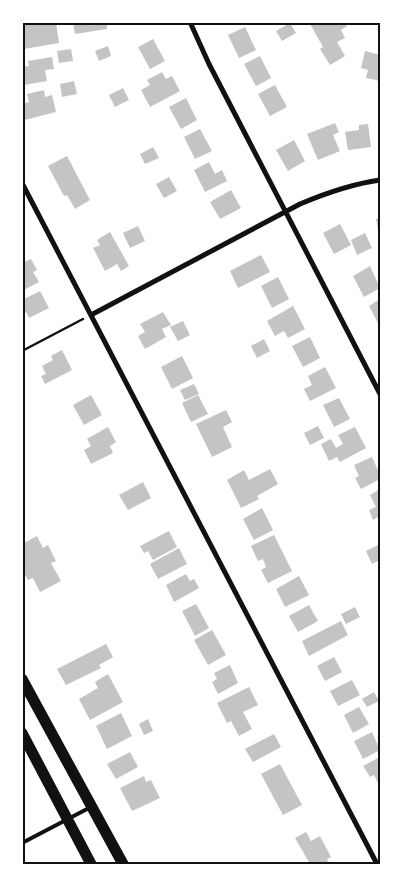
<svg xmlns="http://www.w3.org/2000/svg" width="403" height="887" font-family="Georgia,serif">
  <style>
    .building { fill: #c4c4c4 }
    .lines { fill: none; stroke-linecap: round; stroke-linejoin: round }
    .path { stroke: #111; stroke-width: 2.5 }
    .service { stroke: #111; stroke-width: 4 }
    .minor { stroke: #111; stroke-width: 5 }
    .primary { stroke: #111; stroke-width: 11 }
    .neatline { fill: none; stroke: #111; stroke-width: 2 }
  </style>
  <rect width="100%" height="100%" fill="#fff"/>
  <path class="building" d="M 22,22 L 56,22 L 59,43 L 24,49 Z
    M 73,22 L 107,22 L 107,29 L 75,34 Z
    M 309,22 L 344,22 L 347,26 L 341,30 L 345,38 L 337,42 L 345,56 L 330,65 L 320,49 L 323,47 Z
    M 290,23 L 296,33 L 282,41 L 276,31 Z
    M 245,27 L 256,50 L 239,58 L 228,35 Z
    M 153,39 L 165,61 L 150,69 L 138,47 Z
    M 108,46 L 111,56 L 99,61 L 95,51 Z
    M 71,49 L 73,61 L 59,63 L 57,51 Z
    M 365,51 L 380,55 L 380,81 L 366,78 L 368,70 L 361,68 Z
    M 260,56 L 271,78 L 256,86 L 244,64 Z
    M 52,57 L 54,69 L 45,70 L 47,81 L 24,85 L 22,67 L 29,66 L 28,61 Z
    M 162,72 L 166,79 L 172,76 L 180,91 L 150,107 L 141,90 L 150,85 L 147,80 Z
    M 74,81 L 77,94 L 62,97 L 60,84 Z
    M 275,85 L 287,107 L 270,116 L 258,94 Z
    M 123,88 L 129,100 L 115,107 L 109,95 Z
    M 44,90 L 45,97 L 52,95 L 56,112 L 25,120 L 22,104 L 29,102 L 27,94 Z
    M 186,98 L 197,120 L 181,129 L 169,107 Z
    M 335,123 L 339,132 L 333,135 L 340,151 L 318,160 L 307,134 Z
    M 368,124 L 371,147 L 348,150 L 345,132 L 359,130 L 359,125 Z
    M 200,129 L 212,151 L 195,159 L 184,137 Z
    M 294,140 L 305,161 L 288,171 L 276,150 Z
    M 153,147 L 159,158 L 145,164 L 140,154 Z
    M 67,156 L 90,200 L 75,209 L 67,195 L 64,196 L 48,166 Z
    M 209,162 L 215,174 L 222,170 L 227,181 L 205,192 L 194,170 Z
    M 169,177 L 177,191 L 164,198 L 156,184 Z
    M 231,190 L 241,208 L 220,219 L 210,202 Z
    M 380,218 L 380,239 L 376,219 Z
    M 340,224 L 351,245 L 334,254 L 323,233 Z
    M 138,226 L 145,241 L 130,248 L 123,233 Z
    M 110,232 L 129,266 L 121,271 L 117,264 L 105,271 L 93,248 L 100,245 L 97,240 Z
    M 365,233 L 372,248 L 357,255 L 351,240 Z
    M 261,255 L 270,272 L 238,288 L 230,271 Z
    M 31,259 L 37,270 L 33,272 L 39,282 L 22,291 L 22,263 Z
    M 370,266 L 380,288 L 364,297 L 353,276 Z
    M 278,277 L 289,299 L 272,308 L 261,286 Z
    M 40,291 L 49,308 L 29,318 L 26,312 L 22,314 L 22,300 Z
    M 380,299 L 380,327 L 369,306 Z
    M 293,306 L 305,329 L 288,338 L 284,331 L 275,336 L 267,321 Z
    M 163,312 L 171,325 L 162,329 L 166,337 L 145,349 L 138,336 L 145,332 L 140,324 Z
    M 183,321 L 190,335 L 178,341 L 170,327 Z
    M 310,337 L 320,358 L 303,367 L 292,346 Z
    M 264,339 L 270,351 L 257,358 L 251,346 Z
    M 62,350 L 72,370 L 45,384 L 41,376 L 46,374 L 42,366 L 53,360 L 51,356 Z
    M 182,356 L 193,378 L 172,389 L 161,367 Z
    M 325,367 L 336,388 L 310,401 L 304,389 L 312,385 L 308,376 Z
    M 194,384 L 199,394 L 185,400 L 180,390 Z
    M 91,395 L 102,415 L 84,425 L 73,405 Z
    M 198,395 L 208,414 L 191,422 L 182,403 Z
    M 339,398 L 350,419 L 334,427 L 323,405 Z
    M 226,410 L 232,422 L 223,427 L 232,447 L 212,457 L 196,424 Z
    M 318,426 L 324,438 L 310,445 L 304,433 Z
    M 108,427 L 116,442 L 110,446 L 113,453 L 91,464 L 84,450 L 91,446 L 87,439 Z
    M 355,427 L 366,448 L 340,462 L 337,457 L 329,461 L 321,444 L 331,439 L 336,448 L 343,444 L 338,435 Z
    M 372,457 L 380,475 L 380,479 L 361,489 L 355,478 L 359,476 L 354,465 Z
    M 270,469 L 278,484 L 257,496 L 259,499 L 241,508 L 227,480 L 244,470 L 249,480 Z
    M 143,482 L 151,498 L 128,510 L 119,495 Z
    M 380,489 L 380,516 L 373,520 L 369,510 L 376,507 L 370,495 Z
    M 262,508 L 273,530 L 254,540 L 243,519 Z
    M 169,531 L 177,547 L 153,560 L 148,551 L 144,553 L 140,546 Z
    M 274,535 L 292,571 L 268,583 L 261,570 L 266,567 L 263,559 L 258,561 L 251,546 Z
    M 37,536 L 43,548 L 48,545 L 56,561 L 51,563 L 61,581 L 40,592 L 33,578 L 28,580 L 22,570 L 22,563 L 24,563 L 22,544 Z
    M 380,544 L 380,560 L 372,564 L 366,551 Z
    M 179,548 L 187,564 L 158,579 L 150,564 Z
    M 186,574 L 190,581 L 194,579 L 199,588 L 174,602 L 166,585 Z
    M 299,576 L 309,595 L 285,607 L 276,589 Z
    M 196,604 L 209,628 L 195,636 L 182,611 Z
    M 309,605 L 318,621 L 298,632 L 289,616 Z
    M 355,607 L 360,617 L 346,624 L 341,614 Z
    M 341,621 L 348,635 L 309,656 L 302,641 Z
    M 212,630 L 226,655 L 208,665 L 194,640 Z
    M 106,644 L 113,657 L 99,665 L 101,668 L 66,685 L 57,669 Z
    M 334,657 L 342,672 L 325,681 L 317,666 Z
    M 230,665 L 238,683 L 218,694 L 212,682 L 217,679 L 214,673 Z
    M 108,674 L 123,702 L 90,720 L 79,699 L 98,688 L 95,682 Z
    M 352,680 L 360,695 L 338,706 L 330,691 Z
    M 249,687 L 258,705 L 243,712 L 252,729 L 239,736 L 231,721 L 227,723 L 217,703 Z
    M 374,692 L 379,701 L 367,707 L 362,699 Z
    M 359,707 L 369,724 L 353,733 L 344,715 Z
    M 121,713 L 132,736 L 107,749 L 96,726 Z
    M 148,719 L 153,731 L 144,735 L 139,724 Z
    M 372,732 L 380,750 L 363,759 L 354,741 Z
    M 274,734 L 281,747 L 253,762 L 245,749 Z
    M 130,752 L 138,767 L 116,779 L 107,764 Z
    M 380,757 L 380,781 L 378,783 L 374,775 L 370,777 L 363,766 Z
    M 280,764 L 302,805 L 283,815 L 261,774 Z
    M 144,776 L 146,782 L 151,780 L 160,798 L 132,811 L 120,788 Z
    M 306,832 L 311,841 L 320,836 L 331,857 L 327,859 L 329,864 L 310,864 L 295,838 Z"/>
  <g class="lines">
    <path class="path" d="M 22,351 L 83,319"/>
    <path class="service" d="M 22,843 L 89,808"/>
    <path class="minor" d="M 190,22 L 209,64 L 380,394
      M 22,183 L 377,864
      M 91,315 L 300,204 C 326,193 352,184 380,180"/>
    <path class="primary" d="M 22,679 L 123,864
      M 22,733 L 91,864"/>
  </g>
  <rect width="403" height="887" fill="none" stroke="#ffffff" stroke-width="48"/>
  <rect x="24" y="24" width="355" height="839" class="neatline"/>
</svg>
